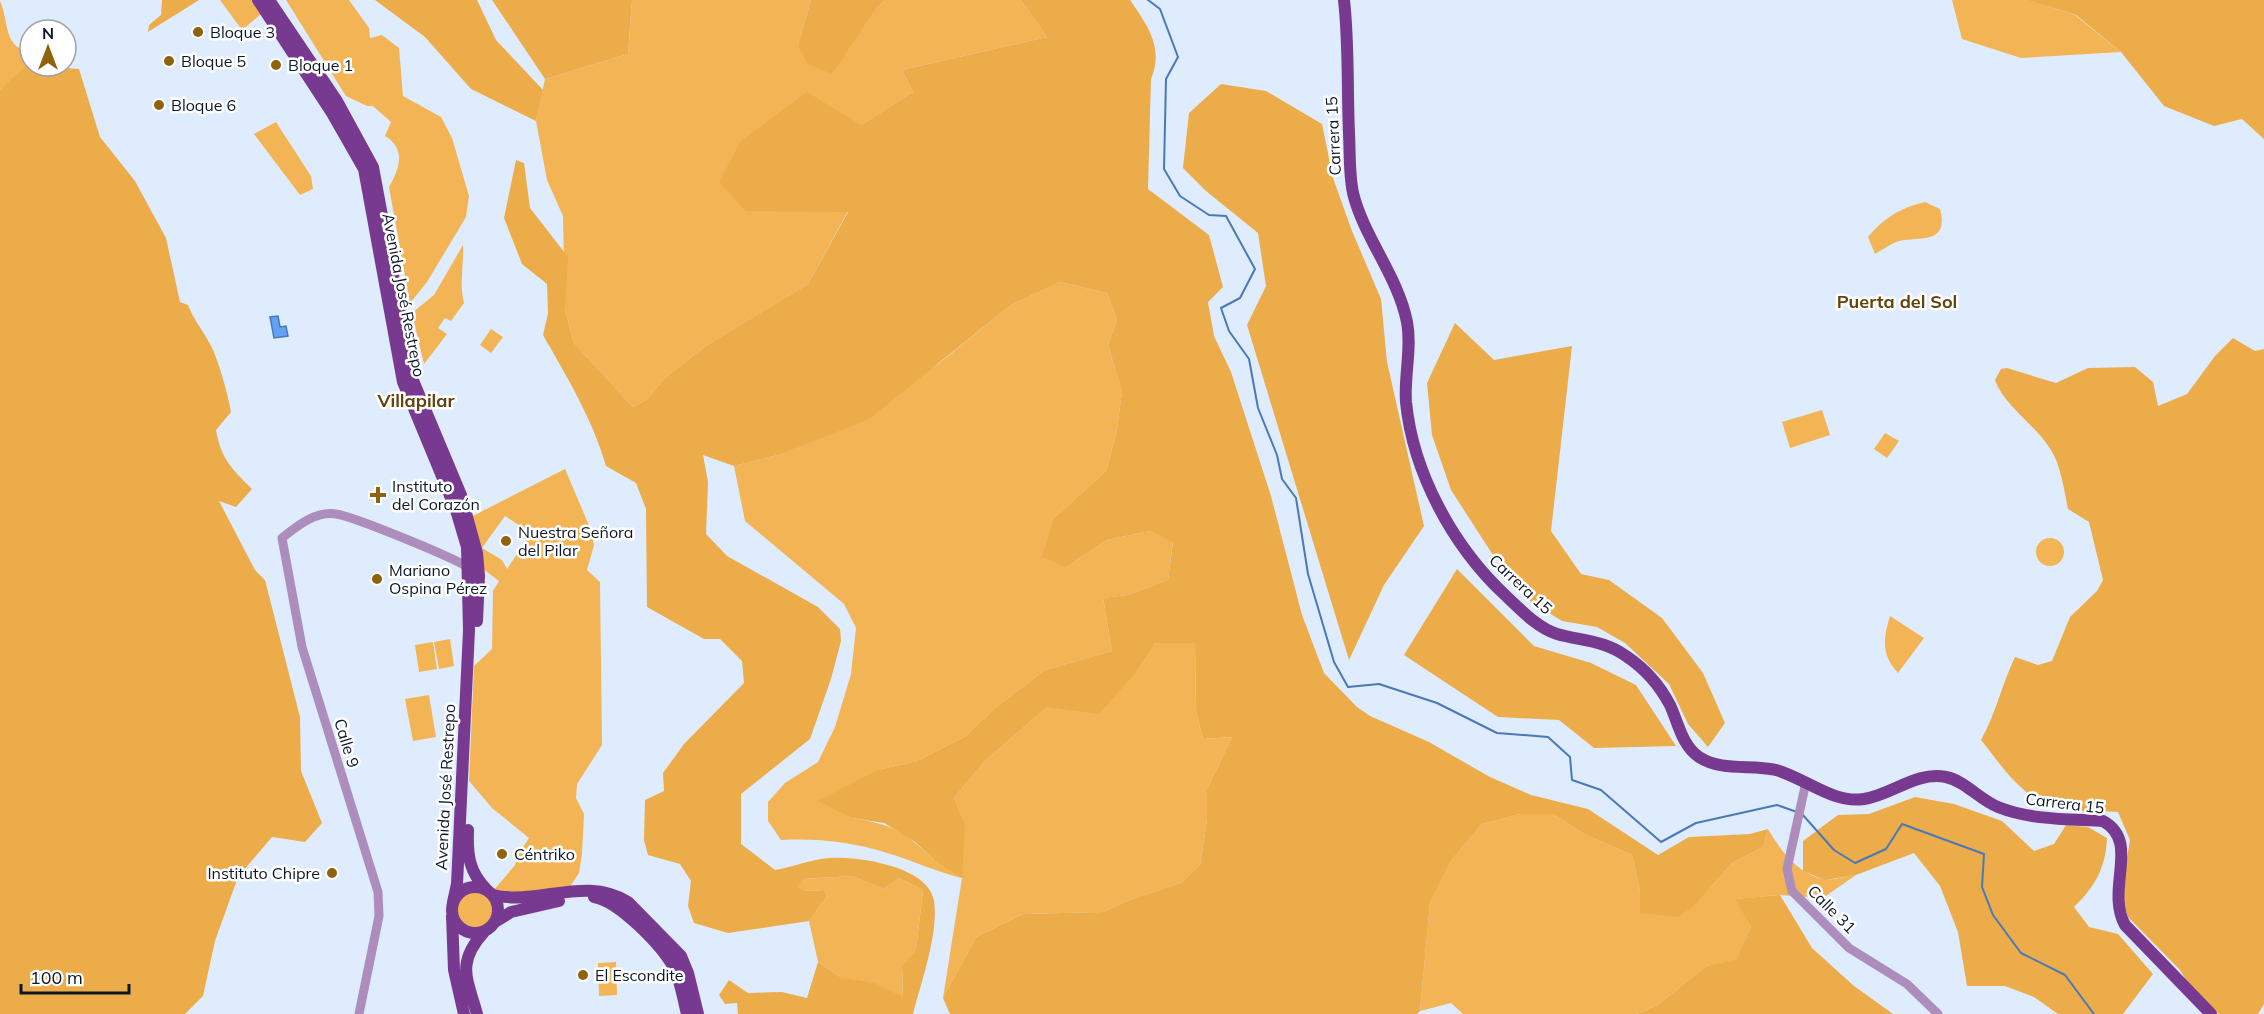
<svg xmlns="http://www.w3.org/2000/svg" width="2264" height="1014" font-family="Mulish,sans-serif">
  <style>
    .green { fill: #f3b456; fill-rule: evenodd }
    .forest { fill: #ecac49 }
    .water { fill: #63a2f3; stroke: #4979b6; stroke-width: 1.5 }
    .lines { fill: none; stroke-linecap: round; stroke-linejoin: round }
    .stream { stroke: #4979b6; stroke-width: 2 }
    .minor { stroke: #ad8dbc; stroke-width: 9 }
    .major { stroke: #773a90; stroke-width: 12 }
    .poi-dot { fill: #91620e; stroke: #fff; stroke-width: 2 }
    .labels { text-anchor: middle; stroke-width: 5; stroke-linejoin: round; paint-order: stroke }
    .poi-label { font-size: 16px; fill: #0c1828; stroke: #fff; text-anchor: start }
    .street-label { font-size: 16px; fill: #0c1828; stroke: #fff }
    .neighbourhood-label { font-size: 18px; font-weight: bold; fill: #63430b; stroke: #fff }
  </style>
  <rect width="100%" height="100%" fill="#dfecfe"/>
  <path class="green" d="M 220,0 L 258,0 L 266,10 L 242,30 Z
    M 286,0 L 349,0 L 369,28 L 370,38 L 382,35 L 399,48 L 403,96 L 441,117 L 452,138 L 469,196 L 466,217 L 427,282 L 410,303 L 389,187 C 399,170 407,149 385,136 L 391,122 L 373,106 L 367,106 L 346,96 Z
    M 632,0 L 811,0 L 798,45 L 876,8 L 886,0 L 1021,0 L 1047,37 L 902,70 L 913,92 L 861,125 L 848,211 L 808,284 L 707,345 L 666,377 L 646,400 L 633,407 L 574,343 L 565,310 L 563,216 L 547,180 L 536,121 L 545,79 L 628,54 Z
    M 1952,0 L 2028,0 L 2075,15 L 2121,52 L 2021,58 L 1962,39 Z
    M 0,1 C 9,20 3,49 30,51 L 30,65 L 0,90 Z
    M 276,122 L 311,176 L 313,189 L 300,195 L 254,134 Z
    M 1925,202 L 1940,209 C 1950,247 1916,235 1896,242 C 1889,245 1882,250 1875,254 L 1868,237 C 1884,218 1900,208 1925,202 Z
    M 463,245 C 464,265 459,284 464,303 L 451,321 L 445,318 L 438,328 L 447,334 L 424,364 L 412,313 L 434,295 Z
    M 1060,282 L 1107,293 L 1117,320 L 1108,345 L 1122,392 L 1116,435 L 1106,471 L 1054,518 L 1066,567 L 1107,540 L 1150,531 L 1173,541 L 1168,580 L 1128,595 L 1103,598 L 1112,651 L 1045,670 L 996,707 L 966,736 L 917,761 L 878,770 L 852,818 C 892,824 905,832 934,860 L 965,826 L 954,798 L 985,761 L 1047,707 L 1137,671 L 1156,643 L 1195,643 L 1196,710 L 1203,739 L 1232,737 L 1207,789 L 1207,820 L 1200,865 L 1181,883 L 1132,899 L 1103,912 L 1023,914 L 976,937 L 943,998 L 962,878 C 936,872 912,860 887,853 C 854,842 815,838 781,840 L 768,821 L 768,802 L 785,783 L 818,762 L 835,727 L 851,674 L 856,628 L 844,604 L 745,521 L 734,466 L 782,454 L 818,439 L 937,365 L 1011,305 Z
    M 491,329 L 503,337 L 491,353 L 480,345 Z
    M 1822,410 L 1830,435 L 1790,448 L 1782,422 Z
    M 1885,433 L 1899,441 L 1887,458 L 1874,449 Z
    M 565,469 L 591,530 L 594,545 L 587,570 L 600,582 L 602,745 L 577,784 L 576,798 L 584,814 L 582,854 L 579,873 L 569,888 L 518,897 L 493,891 L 515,865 L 517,856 L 529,838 L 492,808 L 469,781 L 474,666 L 492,649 L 493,591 L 499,581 L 479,566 L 463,521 ZM 505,516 L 531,533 L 507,569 L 502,560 L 482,548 Z
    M2036 552a14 14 0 1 1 28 0a14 14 0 1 1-28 0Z
    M 1890,616 L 1924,638 L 1898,673 C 1881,654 1883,639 1890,616 Z
    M 450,639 L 454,666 L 439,669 L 434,642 Z
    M 433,642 L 437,669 L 419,672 L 415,645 Z
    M 429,695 L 436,737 L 413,741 L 405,699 Z
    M 1520,814 L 1553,814 L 1584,834 L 1632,855 L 1640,891 L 1640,912 L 1699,901 L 1732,863 L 1763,847 L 1768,829 C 1781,851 1797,873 1823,879 C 1832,881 1846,876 1856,875 L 1823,898 L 1780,895 L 1736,899 L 1751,927 L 1736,961 L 1706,966 L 1658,1005 L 1636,1014 L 1463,1014 L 1451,1003 L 1420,1011 L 1430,903 L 1451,861 L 1482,824 Z
    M 852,876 L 884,889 L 899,878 L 923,890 L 916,949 L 902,968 L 903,998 L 842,978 L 818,962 L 809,921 L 827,896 L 824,890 L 804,891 L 796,887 L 803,879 Z
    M457 910a18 18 0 1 1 36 0a18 18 0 1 1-36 0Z
    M 616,962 L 617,995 L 599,996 L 598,963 Z"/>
  <path class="forest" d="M 162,0 L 199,0 L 148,32 L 149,25 L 161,15 Z
    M 375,0 L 477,0 L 496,40 L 543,90 L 536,121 L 471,89 L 425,37 Z
    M 492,0 L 632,0 L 628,54 L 545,79 Z
    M 811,0 L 886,0 L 876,8 L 832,74 L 808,64 L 798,45 Z
    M 1021,0 L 1130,0 C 1148,26 1164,48 1151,79 L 1148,189 L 1209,235 L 1223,287 L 1208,302 L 1214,336 L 1231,372 L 1271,496 L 1302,615 L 1324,673 L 1357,707 L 1370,716 L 1429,742 L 1490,777 L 1531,795 L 1588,809 L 1658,855 L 1689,837 L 1750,834 L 1768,829 L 1763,847 L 1732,863 L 1699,901 L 1679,917 L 1640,913 L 1640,891 L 1632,855 L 1584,834 L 1553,814 L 1520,814 L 1482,824 L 1451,861 L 1430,903 L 1420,1011 L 1417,1014 L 950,1014 L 943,998 L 976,937 L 1023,914 L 1103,912 L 1132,899 L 1181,883 L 1200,865 L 1207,820 L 1207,789 L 1232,737 L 1203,739 L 1196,710 L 1195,643 L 1156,643 L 1137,671 L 1099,714 L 1047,707 L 985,761 L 954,798 L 965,825 L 962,878 L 934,860 L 915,842 L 884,823 L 852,818 L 818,801 L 878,770 L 917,761 L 966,736 L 996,707 L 1045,670 L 1112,651 L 1103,598 L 1128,595 L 1168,580 L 1173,542 L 1150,531 L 1107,540 L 1066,567 L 1042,557 L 1054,518 L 1106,471 L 1116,435 L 1122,392 L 1108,345 L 1117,320 L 1107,293 L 1060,282 L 1011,305 L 869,419 L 782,454 L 734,466 L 703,455 L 708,482 L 706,534 L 727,556 L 818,607 L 840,629 L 841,641 L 831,679 L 810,739 L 741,794 L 741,844 L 775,870 C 793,867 812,859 829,858 C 857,856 929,866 934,901 C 939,932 921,983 913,1014 L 738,1014 L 737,1003 L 725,1004 L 719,995 L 729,980 L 748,993 L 782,992 L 807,998 L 818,962 L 842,978 L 874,983 L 903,997 L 902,967 L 916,949 L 923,890 L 899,878 L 884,889 L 852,876 L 803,879 L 797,887 L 805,891 L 824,890 L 827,896 L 809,921 L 728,933 L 694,923 L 688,906 L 691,881 L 680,864 L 648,855 L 644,840 L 645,800 L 664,791 L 663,773 L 684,744 L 744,683 L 742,661 L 720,639 L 704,639 L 647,607 L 646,509 L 636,483 L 606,466 C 593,420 567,377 543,335 L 548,313 L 547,284 L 522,264 L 504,218 L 516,160 L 524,163 L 530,208 L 568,257 L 565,310 L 574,343 L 633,407 L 646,400 L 666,377 L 707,345 L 808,284 L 848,212 L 746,211 L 719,182 L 741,141 L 807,92 L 861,125 L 913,92 L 902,70 L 1047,37 Z
    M 2027,0 L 2264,0 L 2264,139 L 2242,119 L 2214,126 L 2164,106 L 2121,52 L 2076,15 Z
    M 27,65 L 79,69 L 100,137 L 135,181 L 166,238 L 180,302 L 188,305 C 194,321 206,334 213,350 C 221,369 227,392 231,412 L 216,430 C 221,459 232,469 252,489 L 236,507 L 219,501 L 255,570 L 265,580 L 300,717 L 301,771 L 322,823 L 305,842 L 272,837 L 238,877 L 215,941 L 203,996 L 185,1014 L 0,1014 L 0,90 Z
    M 1221,84 L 1266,91 L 1322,124 L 1333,178 L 1352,231 L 1381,299 L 1387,362 L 1424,526 L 1384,585 L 1349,660 L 1247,325 L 1266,286 L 1258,233 L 1206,191 L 1183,168 L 1189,113 Z
    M 1455,323 L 1494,360 L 1572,346 L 1551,531 L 1581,574 L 1609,580 L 1662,618 L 1703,673 L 1725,723 L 1708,747 L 1688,724 L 1669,684 L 1625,643 L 1597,627 L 1562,621 L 1530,601 L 1491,552 L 1451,490 L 1432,435 L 1427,383 Z
    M 2233,338 L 2255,351 L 2264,349 L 2264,1004 L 2258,1014 L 2219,1014 L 2196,997 L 2180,970 L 2128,917 L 2121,894 L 2130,840 L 2118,812 C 2094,811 2067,813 2044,803 C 2018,792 1998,761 1981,740 C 1996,713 2002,684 2015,657 L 2038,665 L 2052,661 L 2070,617 L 2097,591 L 2103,580 L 2089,522 L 2068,509 C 2064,490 2061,466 2051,450 C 2036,425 2004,406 1995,380 L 2001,369 L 2007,368 L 2056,383 L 2088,368 L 2135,367 L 2153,382 L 2158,406 L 2187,394 L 2215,356 Z
    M 1457,569 L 1534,646 L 1591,663 L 1636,685 L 1676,746 L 1594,748 L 1559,720 L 1498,717 L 1404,655 Z
    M 1915,797 L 1954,804 L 2002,821 L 2034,851 L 2054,844 L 2066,825 L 2088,827 L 2107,838 C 2106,867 2095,887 2074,907 L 2089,927 L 2118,934 L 2153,974 L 2123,1014 L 2058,1014 L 2034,997 L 2005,986 L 1967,986 L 1958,932 L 1940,886 L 1914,853 L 1856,875 L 1825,880 L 1803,871 L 1803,841 L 1838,815 L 1869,814 Z
    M 1780,895 L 1812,948 L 1854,986 L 1893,1014 L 1636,1014 L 1658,1005 L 1706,966 L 1736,960 L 1751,927 L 1735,899 Z"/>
  <path class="water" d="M 278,316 L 280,327 L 286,326 L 288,336 L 274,338 L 270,317 Z"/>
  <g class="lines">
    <path class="stream" d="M 1148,0 L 1160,9 L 1178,57 L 1166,79 L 1164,169 L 1180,196 L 1209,215 L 1226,216 L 1255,269 L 1240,298 L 1221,308 L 1229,331 L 1249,359 L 1258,408 L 1277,455 L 1282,479 L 1296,498 L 1308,574 L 1334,662 L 1348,687 L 1379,684 L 1437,703 L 1497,733 L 1548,737 L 1570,757 L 1572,780 L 1601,790 L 1661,842 L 1696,823 L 1777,805 L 1797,812
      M 1802,814 L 1834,850 L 1855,863 L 1886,849 L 1902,824 L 1984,854 L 1982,887 L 1993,915 L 2021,953 L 2065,975 L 2094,1014"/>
    <path class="minor" d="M 1806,782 L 1787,869 L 1792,891 L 1849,948 L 1907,984 L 1938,1014
      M 359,1014 L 379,916 L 378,892 L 302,647 L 282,538 C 297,526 315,511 336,514 C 352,516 461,560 472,570"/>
    <path class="major" d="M 258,0 L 332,113 L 364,169 L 403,382 L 456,510 L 467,547 L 469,630 L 457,884 L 453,902
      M 1344,0 C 1349,44 1347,89 1349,133 C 1350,153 1349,174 1353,193 C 1364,238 1398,276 1407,322 C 1412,349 1404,375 1406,402 C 1413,473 1453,546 1504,594 C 1519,608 1537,628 1557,634 C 1582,641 1604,640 1626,656 C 1644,668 1660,686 1670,705 C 1678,722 1682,746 1699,757 C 1722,772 1751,764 1776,770 C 1805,778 1833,804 1864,799 C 1892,795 1916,771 1946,777 C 1965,781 1980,800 1998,807 C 2030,820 2068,819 2103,821 C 2141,842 2105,888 2125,925 L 2211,1014
      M 271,3 L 337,101 L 373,167 L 412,378 L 461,495 L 477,553 L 479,576 L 477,621
      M 468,830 C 467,855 469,872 487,890
      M452 910a23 23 0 1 1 46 0a23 23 0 1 1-46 0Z
      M 493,895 C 539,906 585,875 628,902 L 681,956 L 688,973 L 698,1014
      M 594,897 C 619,901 662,946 674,968 C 681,982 683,999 687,1014
      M 452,916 L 454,970 L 464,1014
      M 495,922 L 511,912 L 559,901
      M 477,1014 C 467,978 456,963 484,932"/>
  </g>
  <g class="poi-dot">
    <circle cx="198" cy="32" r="6"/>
    <circle cx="169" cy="61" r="6"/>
    <circle cx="276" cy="65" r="6"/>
    <circle cx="159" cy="105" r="6"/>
    <path d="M375 486h6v6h6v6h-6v6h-6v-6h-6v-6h6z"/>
    <circle cx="506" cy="541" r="6"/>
    <circle cx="377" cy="579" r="6"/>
    <circle cx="502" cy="854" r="6"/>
    <circle cx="332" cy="873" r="6"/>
    <circle cx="583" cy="975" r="6"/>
  </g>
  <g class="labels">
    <g class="poi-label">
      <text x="210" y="38">Bloque 3</text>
      <text x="181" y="67">Bloque 5</text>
      <text x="288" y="71">Bloque 1</text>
      <text x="171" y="111">Bloque 6</text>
      <text x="392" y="492">Instituto<tspan x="392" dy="18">del Corazón</tspan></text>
      <text x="518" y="538">Nuestra Señora<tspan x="518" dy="18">del Pilar</tspan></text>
      <text x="389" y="576">Mariano<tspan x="389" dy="18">Ospina Pérez</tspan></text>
      <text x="514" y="860">Céntriko</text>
      <text x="320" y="879" text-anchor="end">Instituto Chipre</text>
      <text x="595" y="981">El Escondite</text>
    </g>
    <g class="street-label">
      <text transform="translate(1333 136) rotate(-93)" y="6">Carrera 15</text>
      <text transform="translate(404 295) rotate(79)" y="6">Avenida José Restrepo</text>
      <text transform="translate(1521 584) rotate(43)" y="6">Carrera 15</text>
      <text transform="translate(347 743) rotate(73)" y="6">Calle 9</text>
      <text transform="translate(445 787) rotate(-87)" y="6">Avenida José Restrepo</text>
      <text transform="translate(2065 803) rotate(7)" y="6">Carrera 15</text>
      <text transform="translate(1832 909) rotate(45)" y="6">Calle 31</text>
    </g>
    <g class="neighbourhood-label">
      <text x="1897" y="308">Puerta del Sol</text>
      <text x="416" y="407">Villapilar</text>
    </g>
  </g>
  <g transform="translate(48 48)"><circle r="28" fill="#ffffff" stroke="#9ea3a9" stroke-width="1.5"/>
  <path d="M0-4.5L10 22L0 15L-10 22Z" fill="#91620e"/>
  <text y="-9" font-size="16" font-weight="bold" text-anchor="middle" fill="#0c1828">N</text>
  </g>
  <path d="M21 984v9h108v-9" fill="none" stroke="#0c1828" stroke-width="3"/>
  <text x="30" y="984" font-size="18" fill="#0c1828" stroke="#ffffff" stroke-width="4.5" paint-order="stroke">100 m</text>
</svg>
